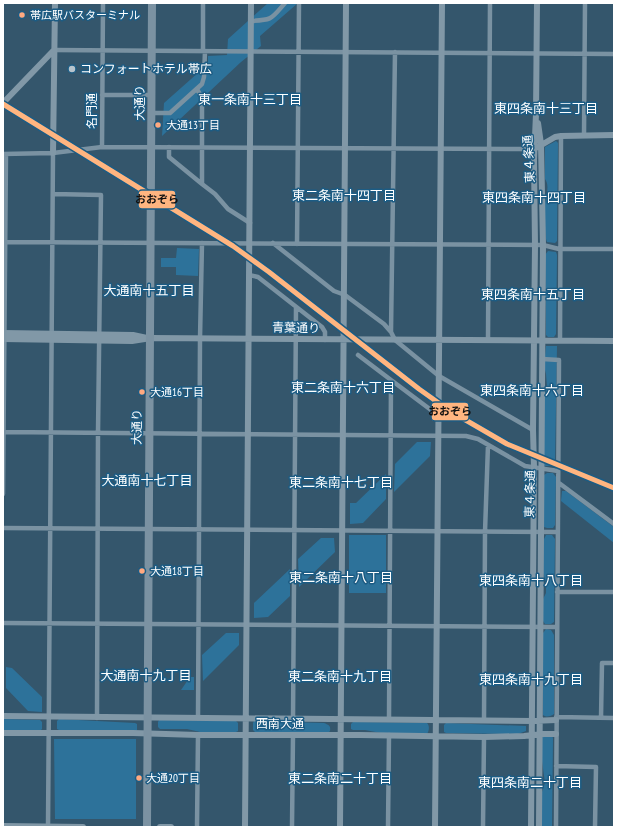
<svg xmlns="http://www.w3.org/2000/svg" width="617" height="830" font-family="'PT Sans Narrow','Noto Sans JP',sans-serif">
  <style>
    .green { fill: #2d729a }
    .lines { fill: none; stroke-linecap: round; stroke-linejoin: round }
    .street { stroke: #7a92a2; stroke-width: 4.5 }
    .secondary { stroke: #8198a7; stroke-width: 6 }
    .highway { stroke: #7b92a2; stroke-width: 8 }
    .rail-1-casing { stroke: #1c5c84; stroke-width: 8 }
    .rail-1 { stroke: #ffb580; stroke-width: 5 }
    .bus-dot { fill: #ffa980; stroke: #1c5c84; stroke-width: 1.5 }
    .poi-dot { fill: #b8c4cc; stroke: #1c5c84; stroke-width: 1.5 }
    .labels { text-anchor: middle; stroke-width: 3; stroke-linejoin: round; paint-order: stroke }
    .bus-label { font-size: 11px; fill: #fff; stroke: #1c5c84; text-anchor: start }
    .poi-label { font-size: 12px; fill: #fff; stroke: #1c5c84; text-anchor: start }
    .street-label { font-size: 12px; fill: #fff; stroke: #1c5c84 }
    .neighbourhood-label { font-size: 13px; fill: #fff; stroke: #1c5c84 }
    .line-badge { stroke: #1c5c84; stroke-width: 1.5 }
    .pale-badge-label { font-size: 11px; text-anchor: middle; font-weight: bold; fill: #111 }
  </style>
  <rect width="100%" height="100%" fill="#34566c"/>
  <path class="green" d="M 268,3 L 298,3 L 260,36 L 261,46 L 241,62 L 162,136 L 164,103 L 208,64 L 208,56 L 227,55 L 228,39 Z
    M 556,141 L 558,143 L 557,241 L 555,243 L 547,242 L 546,239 C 545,228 543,214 545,203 C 546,195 550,186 545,179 L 545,147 Z
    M 177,248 L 199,249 L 198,276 L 176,275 L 176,267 L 161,267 L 161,258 L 176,258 Z
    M 548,251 L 556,252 L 557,255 L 556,334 L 554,337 L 548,337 L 546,335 L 546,325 L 545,255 Z
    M 546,346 L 557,346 L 555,466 L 545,466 L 543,462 L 543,400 L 547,387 L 546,374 L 544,366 Z
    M 417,442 L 431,442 L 430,456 L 394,492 L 395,464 Z
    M 547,473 L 553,473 L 556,477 L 555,525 L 553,528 L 547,528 L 544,527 L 544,475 Z
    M 386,474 L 386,499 L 363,523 L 350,524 L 350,503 L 356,503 Z
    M 562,491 L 566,491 L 614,527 L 614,543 L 561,501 Z
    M 349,535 L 386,535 L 386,593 L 349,593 Z
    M 546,535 L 552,535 L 555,539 L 554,622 L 551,624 L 545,624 L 543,621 L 543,599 L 546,593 L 546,582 L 543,573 L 543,541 Z
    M 321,538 L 334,538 L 335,552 L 299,587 L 298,559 Z
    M 290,569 L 290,596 L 268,617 L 254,618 L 254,603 Z
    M 546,629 L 551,630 L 554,635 L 554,714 C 551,716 547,718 543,715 L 543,633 Z
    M 226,633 L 239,633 L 239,645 L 203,681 L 202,655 Z
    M 6,667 L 12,668 L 42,697 L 42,712 L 28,711 L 6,688 Z
    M 190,677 L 194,677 L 194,690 L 181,690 Z
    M 3,719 L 40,720 L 42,722 L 42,729 L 41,730 L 3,730 Z
    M 59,719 L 135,723 L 137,724 L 137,730 L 135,731 L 59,730 L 57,729 L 57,721 Z
    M 159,720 L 236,721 L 238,723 L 238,731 L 236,732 L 200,732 L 187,729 L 160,729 L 158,727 L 158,722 Z
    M 254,721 L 324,723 C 329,725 331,726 330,731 L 328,733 L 255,732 L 253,730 L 253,723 Z
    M 353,722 L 427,723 C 430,726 429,731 427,734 L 381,733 L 365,730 L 353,730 L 351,729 L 351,724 Z
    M 446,723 L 526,726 L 526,731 L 518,734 L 446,733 L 444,732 L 444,725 Z
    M 543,736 L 552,736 L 553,738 L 552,827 L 542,827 L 542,792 L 545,783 L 542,761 L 542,738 Z
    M 54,739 L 136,739 L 136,819 L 55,819 Z"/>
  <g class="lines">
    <path class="street" d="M 251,21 C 273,20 271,19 285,3
      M 54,50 L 614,54
      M 203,51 L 203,3
      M 197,89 L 202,98 L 202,184 L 215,194 L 228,209 L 250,223
      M 102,95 L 152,95
      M 152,113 L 170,113 L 202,84 L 204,77 L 205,51
      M 584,135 L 585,3
      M 102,147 L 103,3
      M 169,147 L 169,157 L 202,184
      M 3,154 L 53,153 L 102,147 L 534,149
      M 53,194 L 101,195 L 98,433 L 97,718
      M 3,242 L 543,245 L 559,249 L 614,249
      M 273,243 L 334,291 L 345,295 L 384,324 L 391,332 L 395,340 L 439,376 L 533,430
      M 297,244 L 299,3
      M 249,275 L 258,277 L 322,327 L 325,332 L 325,340
      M 391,332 L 395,52
      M 488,340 L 490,3
      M 560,340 L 561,136
      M 358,355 L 391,380 L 389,719
      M 542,359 L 559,360 L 556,827
      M 391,380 L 439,416
      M 3,432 L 466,436 L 478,439 L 525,466 L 558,471
      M 559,483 L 614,524
      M 3,494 L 6,154
      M 3,528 L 557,532
      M 557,592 L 614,592
      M 3,623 L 557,627
      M 556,717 L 614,718
      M 198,718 L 200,339 L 202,243
      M 601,718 L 602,663 L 614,663
      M 293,719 L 296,307
      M 484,720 L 485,532 L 488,445
      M 556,766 L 596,767 L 595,827
      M 48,827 L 53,153
      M 197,827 L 198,735
      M 292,827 L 293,735
      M 388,827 L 389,735
      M 483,827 L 484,737"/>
    <path class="secondary" d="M 3,103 L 54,50
      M 538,123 L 541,144 L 543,245 L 539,827
      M 538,147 L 555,137 L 561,136 L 614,135
      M 53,153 L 55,3
      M 3,333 L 133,335 L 147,338
      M 3,339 L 132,341 L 151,338 L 614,341
      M 3,716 L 532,721 L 556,720
      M 3,733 L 133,733 L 198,735 L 360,735 L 484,737 L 524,736 L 544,734 L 556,734
      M 3,826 L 83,827
      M 160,827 L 171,827
      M 245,827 L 251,3
      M 340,827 L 346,3
      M 435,827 L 442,3
      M 531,827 L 534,467 L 533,430 L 535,246 L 534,160 L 536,114 L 537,3"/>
    <path class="highway" d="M 147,827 L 152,3"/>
    <defs>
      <path id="rail-1" d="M 3,104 L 233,246 L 269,272 L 419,389 L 450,411 L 507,444 L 614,488"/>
    </defs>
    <use href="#rail-1" class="rail-1-casing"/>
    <use href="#rail-1" class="rail-1"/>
  </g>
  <g class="bus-dot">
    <circle cx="22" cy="15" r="3.5"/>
    <circle cx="158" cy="125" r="3.5"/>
    <circle cx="142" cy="392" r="3.5"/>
    <circle cx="142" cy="571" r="3.5"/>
    <circle cx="139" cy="778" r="3.5"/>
  </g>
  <circle class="poi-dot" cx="72" cy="69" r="4"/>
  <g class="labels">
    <g class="bus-label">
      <text x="30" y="19">帯広駅バスターミナル</text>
      <text x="166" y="129">大通13丁目</text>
      <text x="150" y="396">大通16丁目</text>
      <text x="150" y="575">大通18丁目</text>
      <text x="146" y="782">大通20丁目</text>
    </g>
    <g class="poi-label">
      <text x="80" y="73">コンフォートホテル帯広</text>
    </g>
    <g class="street-label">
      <text transform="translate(140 103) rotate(-90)" y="4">大通り</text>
      <text transform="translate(92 111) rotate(-90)" y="4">名門通</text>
      <text transform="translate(529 159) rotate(-93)" y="4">東４条通</text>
      <text transform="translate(296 328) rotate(1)" y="4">青葉通り</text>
      <text transform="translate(137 427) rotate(-89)" y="4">大通り</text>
      <text transform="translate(530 494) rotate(-89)" y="4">東４条通</text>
      <text x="280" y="728">西南大通</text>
    </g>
    <g class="neighbourhood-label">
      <text x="250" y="104">東一条南十三丁目</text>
      <text x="546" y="113">東四条南十三丁目</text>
      <text x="344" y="200">東二条南十四丁目</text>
      <text x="534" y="202">東四条南十四丁目</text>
      <text x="149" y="295">大通南十五丁目</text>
      <text x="533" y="299">東四条南十五丁目</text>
      <text x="343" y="392">東二条南十六丁目</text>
      <text x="532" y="395">東四条南十六丁目</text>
      <text x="147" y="485">大通南十七丁目</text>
      <text x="341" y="487">東二条南十七丁目</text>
      <text x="341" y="582">東二条南十八丁目</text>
      <text x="531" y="585">東四条南十八丁目</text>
      <text x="146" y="680">大通南十九丁目</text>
      <text x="340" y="681">東二条南十九丁目</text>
      <text x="531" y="684">東四条南十九丁目</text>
      <text x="340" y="783">東二条南二十丁目</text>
      <text x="530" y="787">東四条南二十丁目</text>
    </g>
  </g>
  <g class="line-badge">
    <rect x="138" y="190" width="38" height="19" rx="4" fill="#ffb580"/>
    <rect x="431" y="402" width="38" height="19" rx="4" fill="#ffb580"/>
  </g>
  <g class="pale-badge-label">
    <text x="157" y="203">おおぞら</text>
    <text x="450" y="415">おおぞら</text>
  </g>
  <rect width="617" height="830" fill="none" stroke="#ffffff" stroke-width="8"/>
</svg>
